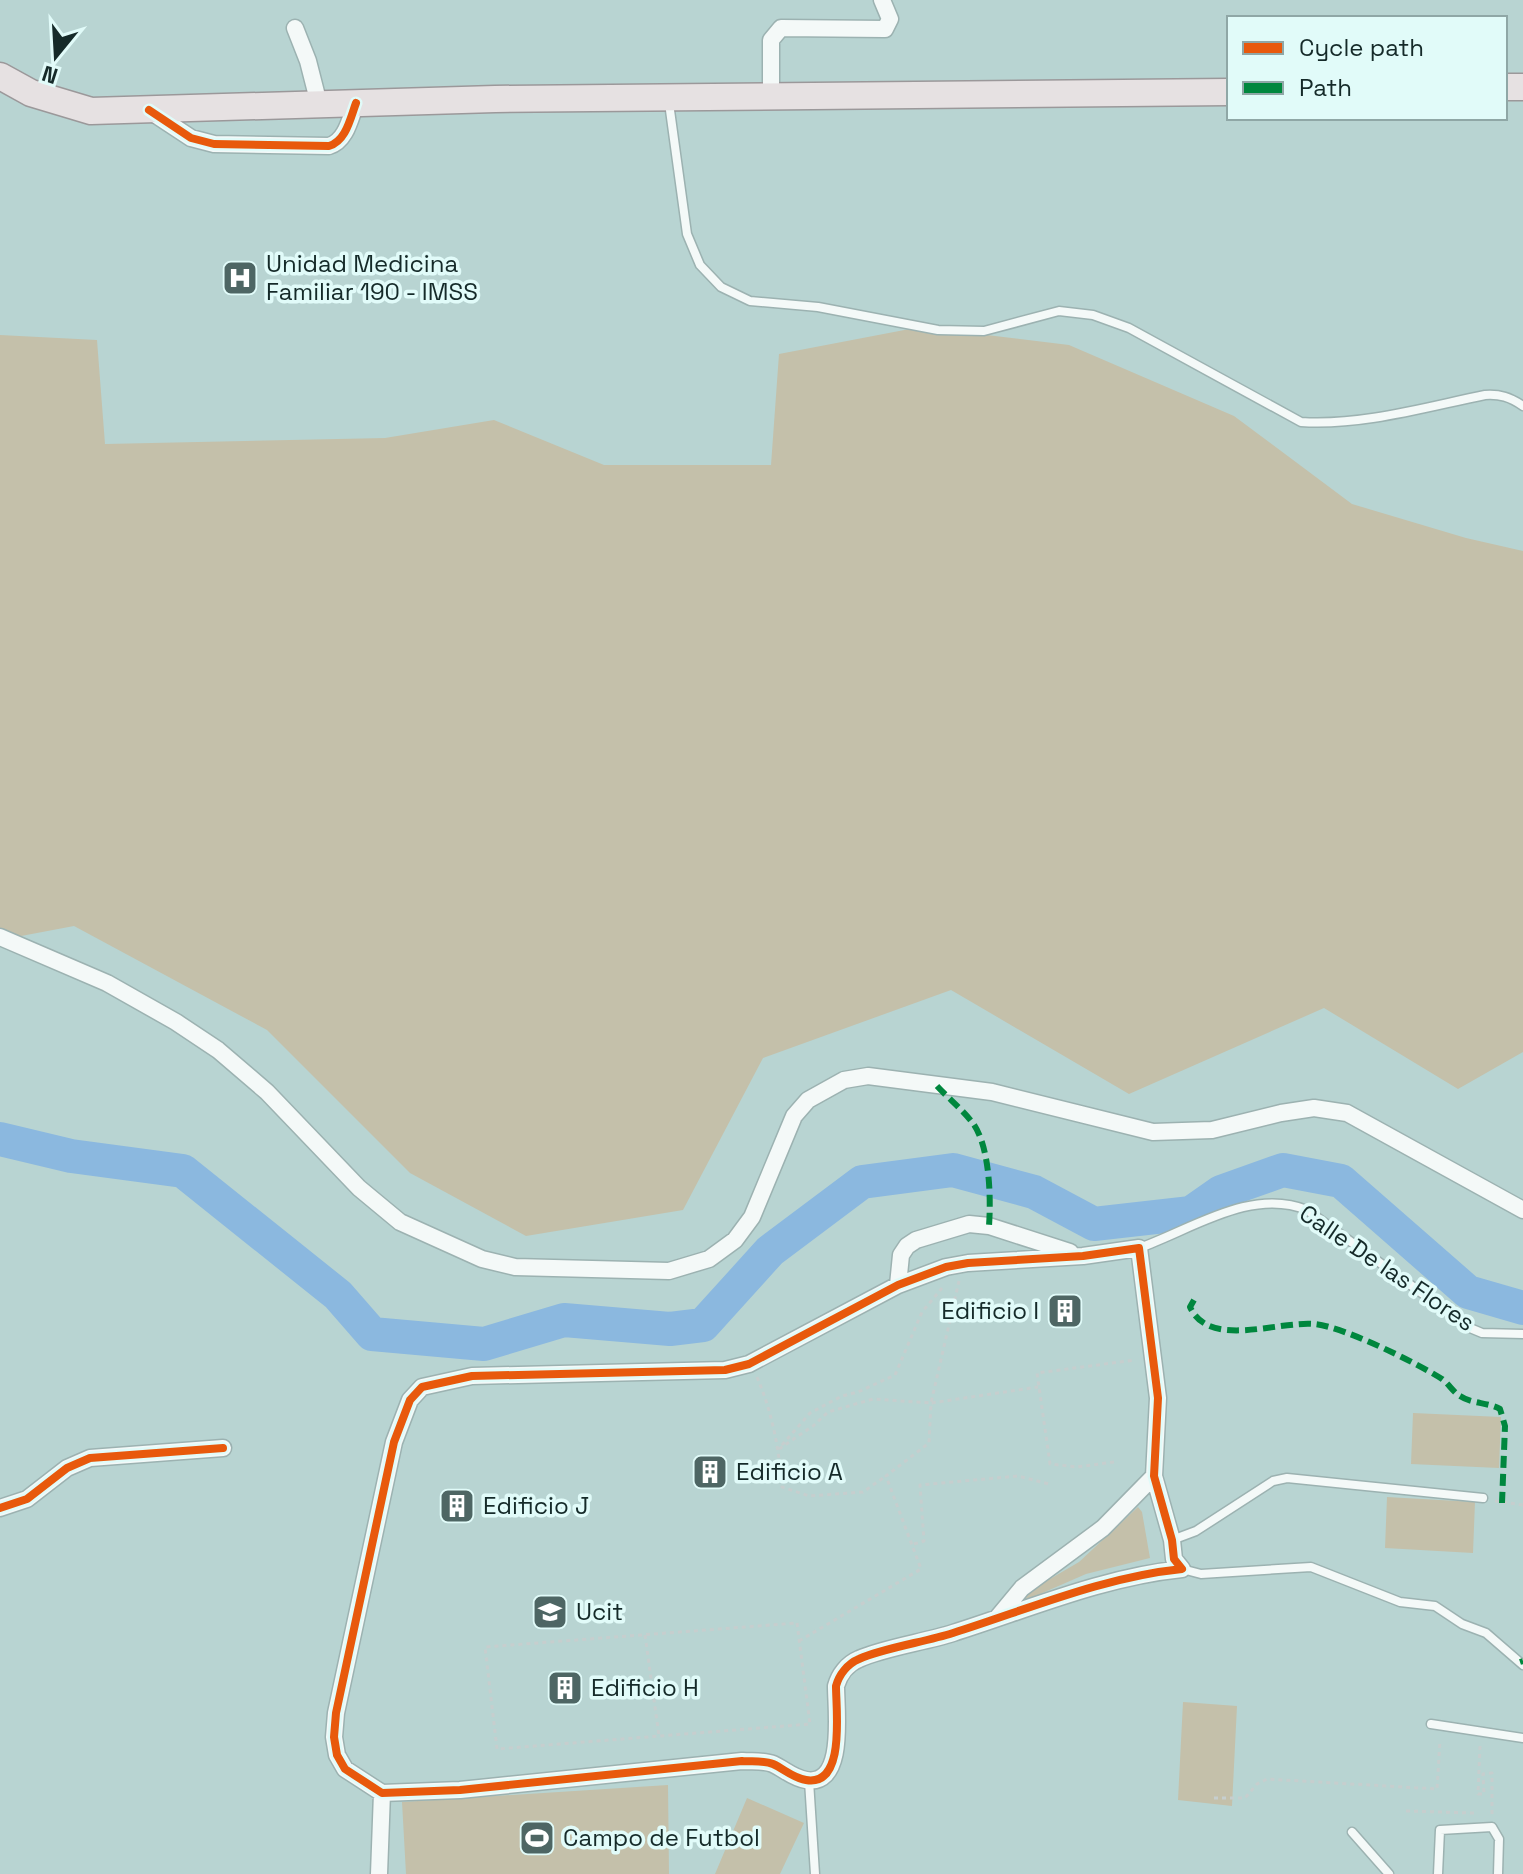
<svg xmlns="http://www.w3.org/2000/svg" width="1523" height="1874" font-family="'Space Grotesk',sans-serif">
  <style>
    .green { fill: #c4c0aa }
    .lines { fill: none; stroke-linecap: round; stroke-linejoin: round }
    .river { stroke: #8bb8df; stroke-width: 34 }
    .lane-casing { stroke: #9cb2b1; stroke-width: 11 }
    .street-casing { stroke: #9cb2b1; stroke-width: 19 }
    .primary-casing { stroke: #9b989a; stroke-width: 29 }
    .path { stroke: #c6cece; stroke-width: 3; stroke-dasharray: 4 4; stroke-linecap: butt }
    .lane { stroke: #f4f9f8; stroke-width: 8 }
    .street { stroke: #f4f9f8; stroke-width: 16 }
    .primary { stroke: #e6e1e2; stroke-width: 26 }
    .quiet { stroke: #00873e; stroke-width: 6; stroke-dasharray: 12 6; stroke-linecap: butt }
    .cycleway-casing { stroke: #e1fbf9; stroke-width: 13 }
    .cycleway { stroke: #e8590c; stroke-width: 8 }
    .labels { text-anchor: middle; stroke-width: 7; stroke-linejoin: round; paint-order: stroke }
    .poi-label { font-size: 24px; fill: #152a29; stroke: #e1fbf9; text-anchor: start }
    .street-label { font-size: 24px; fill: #152a29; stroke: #e1fbf9 }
  </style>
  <rect width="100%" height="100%" fill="#b8d4d2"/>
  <path class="green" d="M 920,327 L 1069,345 L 1234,416 L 1352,504 L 1466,538 L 1523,551 L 1523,1052 L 1458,1089 L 1324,1008 L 1129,1094 L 951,990 L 763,1058 L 683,1210 L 526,1236 L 410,1173 L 267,1030 L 74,926 L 0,940 L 0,335 L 97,340 L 105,444 L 385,438 L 494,420 L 604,465 L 771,465 L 779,354 Z
    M 1413,1413 L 1501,1417 L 1499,1468 L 1411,1464 Z
    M 1387,1497 L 1475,1502 L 1473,1553 L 1385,1548 Z
    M 1138,1507 L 1142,1512 L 1150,1558 L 1086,1574 L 1015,1605 L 1026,1593 L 1079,1562 Z
    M 1183,1702 L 1237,1706 L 1232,1806 L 1178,1800 Z
    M 668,1785 L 669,1874 L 406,1874 L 402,1802 Z
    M 747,1798 L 804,1823 L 780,1874 L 715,1874 Z"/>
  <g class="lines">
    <path class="river" d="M 0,1139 L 71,1156 L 183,1171 L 338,1295 L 372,1334 L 484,1344 L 564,1320 L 670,1329 L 703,1325 L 770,1251 L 862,1182 L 953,1170 L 1034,1192 L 1094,1224 L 1191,1213 L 1221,1192 L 1283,1170 L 1341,1181 L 1468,1292 L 1523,1308"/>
    <defs>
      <path id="lane" d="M 669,103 L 687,234 L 700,265 L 721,287 L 750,301 L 818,307 L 938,330 L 984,331 L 1059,311 L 1093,315 L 1129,328 L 1301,422 C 1362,426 1426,407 1485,395 C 1500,394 1510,397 1523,406
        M 1139,1248 C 1191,1230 1251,1187 1307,1210 L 1470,1328 L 1482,1333 L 1523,1334
        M 1172,1540 L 1196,1531 L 1273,1481 L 1287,1478 L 1483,1498
        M 1182,1569 L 1201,1574 L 1311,1567 L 1400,1602 L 1435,1606 L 1462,1624 L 1486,1633 L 1523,1665
        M 1431,1724 L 1523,1738
        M 809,1781 L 815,1874
        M 1352,1832 L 1389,1874
        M 1438,1874 L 1440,1830 L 1492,1827 L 1499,1839 L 1498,1874"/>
      <path id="street" d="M 295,28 L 308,61 L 319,104
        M 771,97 L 771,40 L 781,28 L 885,29 L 890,19 L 882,0
        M 150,111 L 191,138 L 214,144 L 329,146 C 346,141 350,119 356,103
        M 0,937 L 107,983 L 176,1022 L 218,1050 L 267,1092 L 359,1188 L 400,1222 L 482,1259 L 515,1267 L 669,1271 L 709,1259 L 735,1240 L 752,1217 L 794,1116 L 808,1100 L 844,1080 L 868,1076 L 992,1092 L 1153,1132 L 1212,1130 L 1281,1113 L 1314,1108 L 1347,1113 L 1523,1210
        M 1139,1248 L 1158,1398 L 1154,1476 L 1172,1540 L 1174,1559 L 1182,1569 C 1103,1577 1029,1609 953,1633 C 925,1642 883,1648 859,1659 C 847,1664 839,1675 836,1686 C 836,1711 846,1787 806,1780 C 793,1778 784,1769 773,1764 C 764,1760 751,1762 742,1761 L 460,1790 L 382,1793 L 345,1769 L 337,1755 L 334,1737 L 336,1713 L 394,1442 L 410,1400 L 422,1387 L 472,1376 L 725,1370 L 749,1364 L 898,1285 L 946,1267 L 968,1263 L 1083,1256 Z
        M 898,1285 L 901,1255 L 907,1246 L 916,1240 L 969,1224 L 989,1226 L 1070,1252
        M 0,1508 L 27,1499 L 67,1468 L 90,1458 L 223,1448
        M 997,1618 L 1022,1588 L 1103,1528 L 1154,1476
        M 379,1874 L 382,1793"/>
      <path id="primary" d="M 0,76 L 31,93 L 91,111 L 495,99 L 1229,92
        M 1505,87 L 1523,87"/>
    </defs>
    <use href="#lane" class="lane-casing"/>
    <use href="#street" class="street-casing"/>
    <use href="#primary" class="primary-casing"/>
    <path class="path" d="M 757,1377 C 772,1412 779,1448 782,1487 L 809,1496 L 863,1492 L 886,1476
      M 782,1445 L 810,1413 L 842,1396 L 858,1392 L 895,1375 L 922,1312 L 942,1288
      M 779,1449 L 813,1426 L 828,1412 L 873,1399 L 931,1403 L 959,1281
      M 1114,1462 L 1077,1467 L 1050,1464 L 1037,1373 L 1135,1360
      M 1495,1501 L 1523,1505
      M 914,1544 L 924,1541 L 920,1485 L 1018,1476 L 1049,1484
      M 797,1623 L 810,1724 L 497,1749 L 485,1647 Z
      M 645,1635 L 659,1736
      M 799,1641 L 921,1569 L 886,1476 L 929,1443 L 931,1403 L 1038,1387
      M 1480,1746 L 1478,1794 L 1484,1794 L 1483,1774 L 1492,1773 L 1492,1815
      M 1214,1798 L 1245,1798 L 1257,1784 L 1267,1779 L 1437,1789 L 1440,1740
      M 1406,1811 L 1474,1813"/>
    <use href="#lane" class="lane"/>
    <use href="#street" class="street"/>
    <use href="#primary" class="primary"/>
    <path class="quiet" d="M 937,1086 C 948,1098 962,1109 972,1122 C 990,1145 991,1198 989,1226
      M 1194,1300 L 1190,1307 C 1209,1349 1277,1321 1314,1324 C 1342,1326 1417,1363 1442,1379 C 1449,1384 1453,1392 1460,1396 C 1472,1404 1487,1402 1500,1409 L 1505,1426 L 1502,1503
      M 1520,1662 L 1523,1661"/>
    <defs>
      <path id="cycleway" d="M 149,110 L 191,138 L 214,144 L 329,146 C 346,141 350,119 356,103
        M 1139,1248 L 1158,1398 L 1154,1476 L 1172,1540 L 1174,1559 L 1182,1569 C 1103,1577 1029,1609 953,1633 C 925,1642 883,1648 859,1659 C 847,1664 839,1675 836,1686 C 836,1711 846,1787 806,1780 C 793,1778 784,1769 773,1764 C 764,1760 751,1762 742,1761 L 460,1790 L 382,1793 L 345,1769 L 337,1755 L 334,1737 L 336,1713 L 394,1442 L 410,1400 L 422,1387 L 472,1376 L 725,1370 L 749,1364 L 898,1285 L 946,1267 L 968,1263 L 1083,1256 Z
        M 0,1508 L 27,1499 L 67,1468 L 90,1458 L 223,1448"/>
    </defs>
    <use href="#cycleway" class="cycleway-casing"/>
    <use href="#cycleway" class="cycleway"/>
  </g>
  <defs>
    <symbol id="hospital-square" viewBox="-11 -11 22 22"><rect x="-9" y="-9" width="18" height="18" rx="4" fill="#4e6664" stroke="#e1fbf9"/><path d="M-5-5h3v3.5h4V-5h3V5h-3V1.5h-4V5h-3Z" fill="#fff"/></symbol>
    <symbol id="building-square" viewBox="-11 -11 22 22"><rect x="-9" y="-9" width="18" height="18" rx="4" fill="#4e6664" stroke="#e1fbf9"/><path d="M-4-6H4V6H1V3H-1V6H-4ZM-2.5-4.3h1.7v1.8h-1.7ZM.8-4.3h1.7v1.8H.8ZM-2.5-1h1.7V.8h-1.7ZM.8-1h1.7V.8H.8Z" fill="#fff"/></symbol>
    <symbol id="university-square" viewBox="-11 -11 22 22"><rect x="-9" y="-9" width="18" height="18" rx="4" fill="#4e6664" stroke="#e1fbf9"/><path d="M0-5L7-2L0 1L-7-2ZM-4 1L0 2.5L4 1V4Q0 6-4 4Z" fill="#fff"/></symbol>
    <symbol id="stadium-square" viewBox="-11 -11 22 22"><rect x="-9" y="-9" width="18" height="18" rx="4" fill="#4e6664" stroke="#e1fbf9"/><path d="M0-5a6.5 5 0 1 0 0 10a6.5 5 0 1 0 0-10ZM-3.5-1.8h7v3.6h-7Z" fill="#fff"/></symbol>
  </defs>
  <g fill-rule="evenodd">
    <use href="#hospital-square" x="220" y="258" width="40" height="40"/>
    <use href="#building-square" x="1045" y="1291" width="40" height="40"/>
    <use href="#building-square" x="690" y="1452" width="40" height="40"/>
    <use href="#building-square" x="437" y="1486" width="40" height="40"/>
    <use href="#university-square" x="530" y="1592" width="40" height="40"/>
    <use href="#building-square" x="545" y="1668" width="40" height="40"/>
    <use href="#stadium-square" x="517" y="1818" width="40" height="40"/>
  </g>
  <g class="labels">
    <g class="poi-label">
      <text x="266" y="272">Unidad Medicina<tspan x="266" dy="28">Familiar 190 - IMSS</tspan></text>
      <text x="1039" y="1319" text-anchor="end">Edificio I</text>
      <text x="736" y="1480">Edificio A</text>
      <text x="483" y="1514">Edificio J</text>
      <text x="576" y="1620">Ucit</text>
      <text x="591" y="1696">Edificio H</text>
      <text x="563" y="1846">Campo de Futbol</text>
    </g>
    <g class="street-label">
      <text transform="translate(1387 1268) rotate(34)" y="8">Calle De las Flores</text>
    </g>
  </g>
  <rect x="1227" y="16" width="280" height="104" fill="#e1fbf9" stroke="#8fa7a6" stroke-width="2"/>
  <rect x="1243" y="42" width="40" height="12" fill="#e8590c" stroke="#8fa7a6" stroke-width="2"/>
  <text x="1299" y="56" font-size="24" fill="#152a29">Cycle path</text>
  <rect x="1243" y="82" width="40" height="12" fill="#00873e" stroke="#8fa7a6" stroke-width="2"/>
  <text x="1299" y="96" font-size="24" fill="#152a29">Path</text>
  <g transform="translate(56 56) rotate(198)" stroke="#e1fbf9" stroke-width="6" paint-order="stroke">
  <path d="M0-6L14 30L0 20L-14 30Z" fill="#152a29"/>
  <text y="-12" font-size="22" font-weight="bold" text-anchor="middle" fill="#152a29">N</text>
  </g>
</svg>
